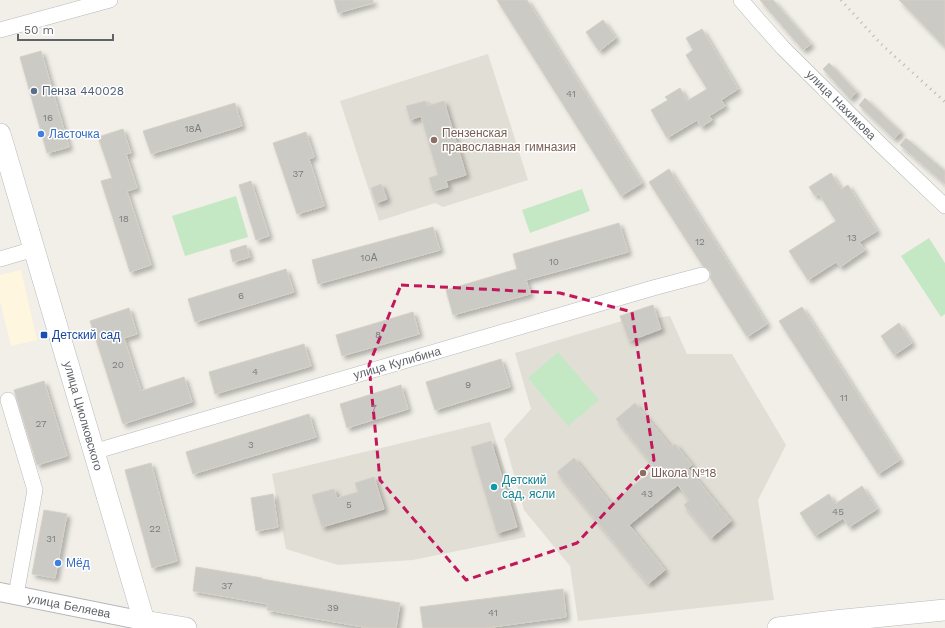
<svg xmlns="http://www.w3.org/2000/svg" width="945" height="628" font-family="'Work Sans',sans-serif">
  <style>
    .commercial { fill: #fef6df }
    .education { fill: #e1ded6 }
    .green { fill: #c5e8c4 }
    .building { fill: #cccac5; stroke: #d6d0c6; filter: url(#shadow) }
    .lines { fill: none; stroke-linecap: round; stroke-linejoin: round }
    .minor-casing { stroke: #b5b8bc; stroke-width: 16 }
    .tertiary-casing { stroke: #b5b8bc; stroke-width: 20 }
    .secondary-casing { stroke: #b6babf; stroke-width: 22 }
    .minor { stroke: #fff; stroke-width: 15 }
    .tertiary { stroke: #fff; stroke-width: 18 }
    .secondary { stroke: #fff; stroke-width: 21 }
    .rail { stroke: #b6b7b8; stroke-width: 3; stroke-dasharray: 1 5; stroke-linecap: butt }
    .marked { fill: none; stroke: #c2185b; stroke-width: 3; stroke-dasharray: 8 5; stroke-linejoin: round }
    .service-dot { fill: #5c6f8a; stroke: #fff; stroke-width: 1.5 }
    .shop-dot { fill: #3f7fe0; stroke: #fff; stroke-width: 1.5 }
    .education-dot { fill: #8d6e63; stroke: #fff; stroke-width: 1.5 }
    .transit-dot { fill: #1a4fb4; stroke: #fff; stroke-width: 1.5 }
    .culture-dot { fill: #0f9aa8; stroke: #fff; stroke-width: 1.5 }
    .labels { text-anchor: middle; stroke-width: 3; stroke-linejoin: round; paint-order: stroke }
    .number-label { font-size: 10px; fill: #7a7d7f }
    .service-label { font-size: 12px; fill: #4e5e75; stroke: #fff; text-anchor: start }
    .street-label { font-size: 12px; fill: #5f6368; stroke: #fff }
    .education-label { font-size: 12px; fill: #785e54; stroke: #fff; text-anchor: start }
    .shop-label { font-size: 12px; fill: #366cbe; stroke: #fff; text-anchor: start }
    .transit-label { font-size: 12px; fill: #164399; stroke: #fff; text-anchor: start }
    .culture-label { font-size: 12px; fill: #0d838f; stroke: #fff; text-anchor: start }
  </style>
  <defs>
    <filter id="shadow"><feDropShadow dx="3.5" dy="3.5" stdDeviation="2" flood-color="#0004"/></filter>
  </defs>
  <rect width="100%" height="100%" fill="#f1efe8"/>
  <path class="commercial" d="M 21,270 L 37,340 L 11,346 L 0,301 L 0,275 Z"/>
  <path class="education" d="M 488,54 L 528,180 L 443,207 L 435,203 L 379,221 L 340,101 Z
    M 653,305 L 657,318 L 670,316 L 687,354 L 732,354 L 786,445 L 758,500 L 774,600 L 578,621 L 570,566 L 524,510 L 504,439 L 531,409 L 515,353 L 622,321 L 620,316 Z
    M 490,422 L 526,537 L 413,560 L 338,565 L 286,549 L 272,474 Z"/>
  <path class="green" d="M 582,189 L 590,211 L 530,233 L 522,210 Z
    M 236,196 L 248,237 L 185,256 L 172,216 Z
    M 929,238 L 945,263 L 945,314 L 941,317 L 901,256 Z
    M 558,352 L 599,400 L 568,426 L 528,378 Z"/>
  <path class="building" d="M 334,0 L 373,0 L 373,3 L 338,13 Z
    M 497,0 L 527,0 L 642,183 L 621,196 Z
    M 760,0 L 773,0 L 811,44 L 803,50 Z
    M 899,0 L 945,0 L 945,47 Z
    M 603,20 L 616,38 L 599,51 L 586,32 Z
    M 702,29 L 738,89 L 721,100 L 725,106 L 709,116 L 712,120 L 701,127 L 697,120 L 667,138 L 651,110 L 668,100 L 665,97 L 680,88 L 687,101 L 707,89 L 686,55 L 693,50 L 686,38 Z
    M 41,51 L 69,147 L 47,153 L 20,57 Z
    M 829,63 L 857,92 L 850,99 L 823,69 Z
    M 865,98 L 901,132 L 894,139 L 859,105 Z
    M 426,101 L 427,106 L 444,101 L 466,175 L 446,181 L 448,187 L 433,191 L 429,178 L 438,175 L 421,116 L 410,120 L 406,106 Z
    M 235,103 L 242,126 L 151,154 L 143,131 Z
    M 123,129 L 131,153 L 126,154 L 137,188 L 127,191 L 151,265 L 130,272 L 101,181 L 112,178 L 98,137 Z
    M 306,132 L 314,157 L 309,159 L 324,206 L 297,214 L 273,143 Z
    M 906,138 L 945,171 L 945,184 L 900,145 Z
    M 669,169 L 767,324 L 747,337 L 710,278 L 711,273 L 709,269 L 703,266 L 649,182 Z
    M 831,173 L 841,189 L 848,185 L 877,231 L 859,242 L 865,250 L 840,267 L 836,262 L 808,280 L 789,251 L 836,221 L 819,194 L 815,196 L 809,187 Z
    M 251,181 L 269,236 L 256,240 L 239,185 Z
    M 381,184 L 387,199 L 376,203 L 371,188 Z
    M 619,223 L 628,252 L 526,280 L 530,294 L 453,315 L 446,290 L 517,269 L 513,254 Z
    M 433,227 L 440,250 L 318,284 L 312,260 Z
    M 246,245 L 250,257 L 233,262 L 230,250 Z
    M 286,269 L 294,292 L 195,322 L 188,299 Z
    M 653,305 L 661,329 L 629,341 L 620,316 Z
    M 802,307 L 900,460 L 878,474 L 779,321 Z
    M 129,308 L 137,334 L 124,338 L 141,391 L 184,377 L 192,402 L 123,424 L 90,321 Z
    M 413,312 L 419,334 L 342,356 L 336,335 Z
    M 899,323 L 912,343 L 894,355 L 881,336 Z
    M 304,344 L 311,366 L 215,394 L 209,372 Z
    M 501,359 L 510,387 L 435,410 L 426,382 Z
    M 44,381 L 67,456 L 37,465 L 14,390 Z
    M 401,385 L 408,409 L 347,428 L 340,404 Z
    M 635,403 L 671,447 L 675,444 L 692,465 L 688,468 L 731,521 L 711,538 L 684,505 L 689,500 L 678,485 L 629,525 L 665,570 L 648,584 L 557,472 L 574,458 L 611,504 L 655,468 L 616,419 Z
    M 309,414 L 316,437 L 193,474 L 186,452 Z
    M 491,441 L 517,527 L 497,533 L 471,447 Z
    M 151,463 L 177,561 L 152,568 L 125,470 Z
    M 374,477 L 384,509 L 322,527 L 312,495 L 334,489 L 337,498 L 358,492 L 355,483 Z
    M 862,486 L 877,509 L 849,527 L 843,518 L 815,536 L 800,513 L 829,494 L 835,504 Z
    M 273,494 L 278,527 L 256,531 L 251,498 Z
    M 44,510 L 67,514 L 55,578 L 32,574 Z
    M 196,567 L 262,578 L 262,579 L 400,603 L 396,628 L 369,628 L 267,610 L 268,604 L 193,591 Z
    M 563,589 L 566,617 L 485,628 L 423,628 L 420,607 Z"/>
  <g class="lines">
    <defs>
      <path id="minor" d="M 741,0 L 759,21 L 783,48 L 881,145 L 945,206
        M 0,30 L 110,0
        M 0,259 L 34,249
        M 8,400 L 35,490 L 16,595
        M 93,452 L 653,288 L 702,275"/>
      <path id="tertiary" d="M 0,592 L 144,621"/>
      <path id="secondary" d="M 0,134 L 144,621 L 186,628
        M 778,628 L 834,621 L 945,610"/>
    </defs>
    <use href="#minor" class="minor-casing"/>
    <use href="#tertiary" class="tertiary-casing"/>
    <use href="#secondary" class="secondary-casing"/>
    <use href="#minor" class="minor"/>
    <use href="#tertiary" class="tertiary"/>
    <use href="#secondary" class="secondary"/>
    <path class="rail" d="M 841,0 L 880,43 L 945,102"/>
  </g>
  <path class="marked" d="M 401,285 L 560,293 L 632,312 L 654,460 L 577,543 L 466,580 L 380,480 L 369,365 Z"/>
  <circle class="service-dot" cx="34" cy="91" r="4"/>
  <g class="shop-dot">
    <circle cx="41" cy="134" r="4"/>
    <circle cx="58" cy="563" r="4"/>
  </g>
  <g class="education-dot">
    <circle cx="434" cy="140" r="4"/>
    <circle cx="643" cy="473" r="4"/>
  </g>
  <rect class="transit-dot" x="40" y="331" width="8" height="8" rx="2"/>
  <circle class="culture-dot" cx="494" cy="487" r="4"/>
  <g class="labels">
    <g class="number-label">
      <text x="571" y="97">41</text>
      <text x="48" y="121">16</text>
      <text x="193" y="132">18А</text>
      <text x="298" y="177">37</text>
      <text x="124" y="222">18</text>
      <text x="852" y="241">13</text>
      <text x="700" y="245">12</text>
      <text x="369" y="261">10А</text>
      <text x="554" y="265">10</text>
      <text x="241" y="299">6</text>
      <text x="378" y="338">8</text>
      <text x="118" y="368">20</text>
      <text x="255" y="375">4</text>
      <text x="468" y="388">9</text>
      <text x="844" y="401">11</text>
      <text x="374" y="411">7</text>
      <text x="41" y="427">27</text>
      <text x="251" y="448">3</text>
      <text x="647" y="497">43</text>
      <text x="349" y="508">5</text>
      <text x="838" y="515">45</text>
      <text x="155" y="532">22</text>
      <text x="51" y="542">31</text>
      <text x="227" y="589">37</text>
      <text x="333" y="611">39</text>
      <text x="493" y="616">41</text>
    </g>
    <g class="service-label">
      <text x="42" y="95">Пенза 440028</text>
    </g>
    <g class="street-label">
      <text transform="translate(841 105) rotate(45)" y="4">улица Нахимова</text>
      <text transform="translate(397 363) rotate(-16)" y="4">улица Кулибина</text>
      <text transform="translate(83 416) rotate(74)" y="4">улица Циолковского</text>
      <text transform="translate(69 606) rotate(11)" y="4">улица Беляева</text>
    </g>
    <g class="education-label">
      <text x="442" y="137">Пензенская<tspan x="442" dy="14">православная гимназия</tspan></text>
      <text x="651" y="477">Школа №18</text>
    </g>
    <g class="shop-label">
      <text x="49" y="138">Ласточка</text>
      <text x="66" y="567">Мёд</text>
    </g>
    <g class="transit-label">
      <text x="52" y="339">Детский сад</text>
    </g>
    <g class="culture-label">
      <text x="502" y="484">Детский<tspan x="502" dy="14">сад, ясли</tspan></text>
    </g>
  </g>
  <path d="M18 34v6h95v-6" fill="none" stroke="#5f6368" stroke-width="2"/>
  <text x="24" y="34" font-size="12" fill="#5f6368" stroke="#ffffff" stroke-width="3" paint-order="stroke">50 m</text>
</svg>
